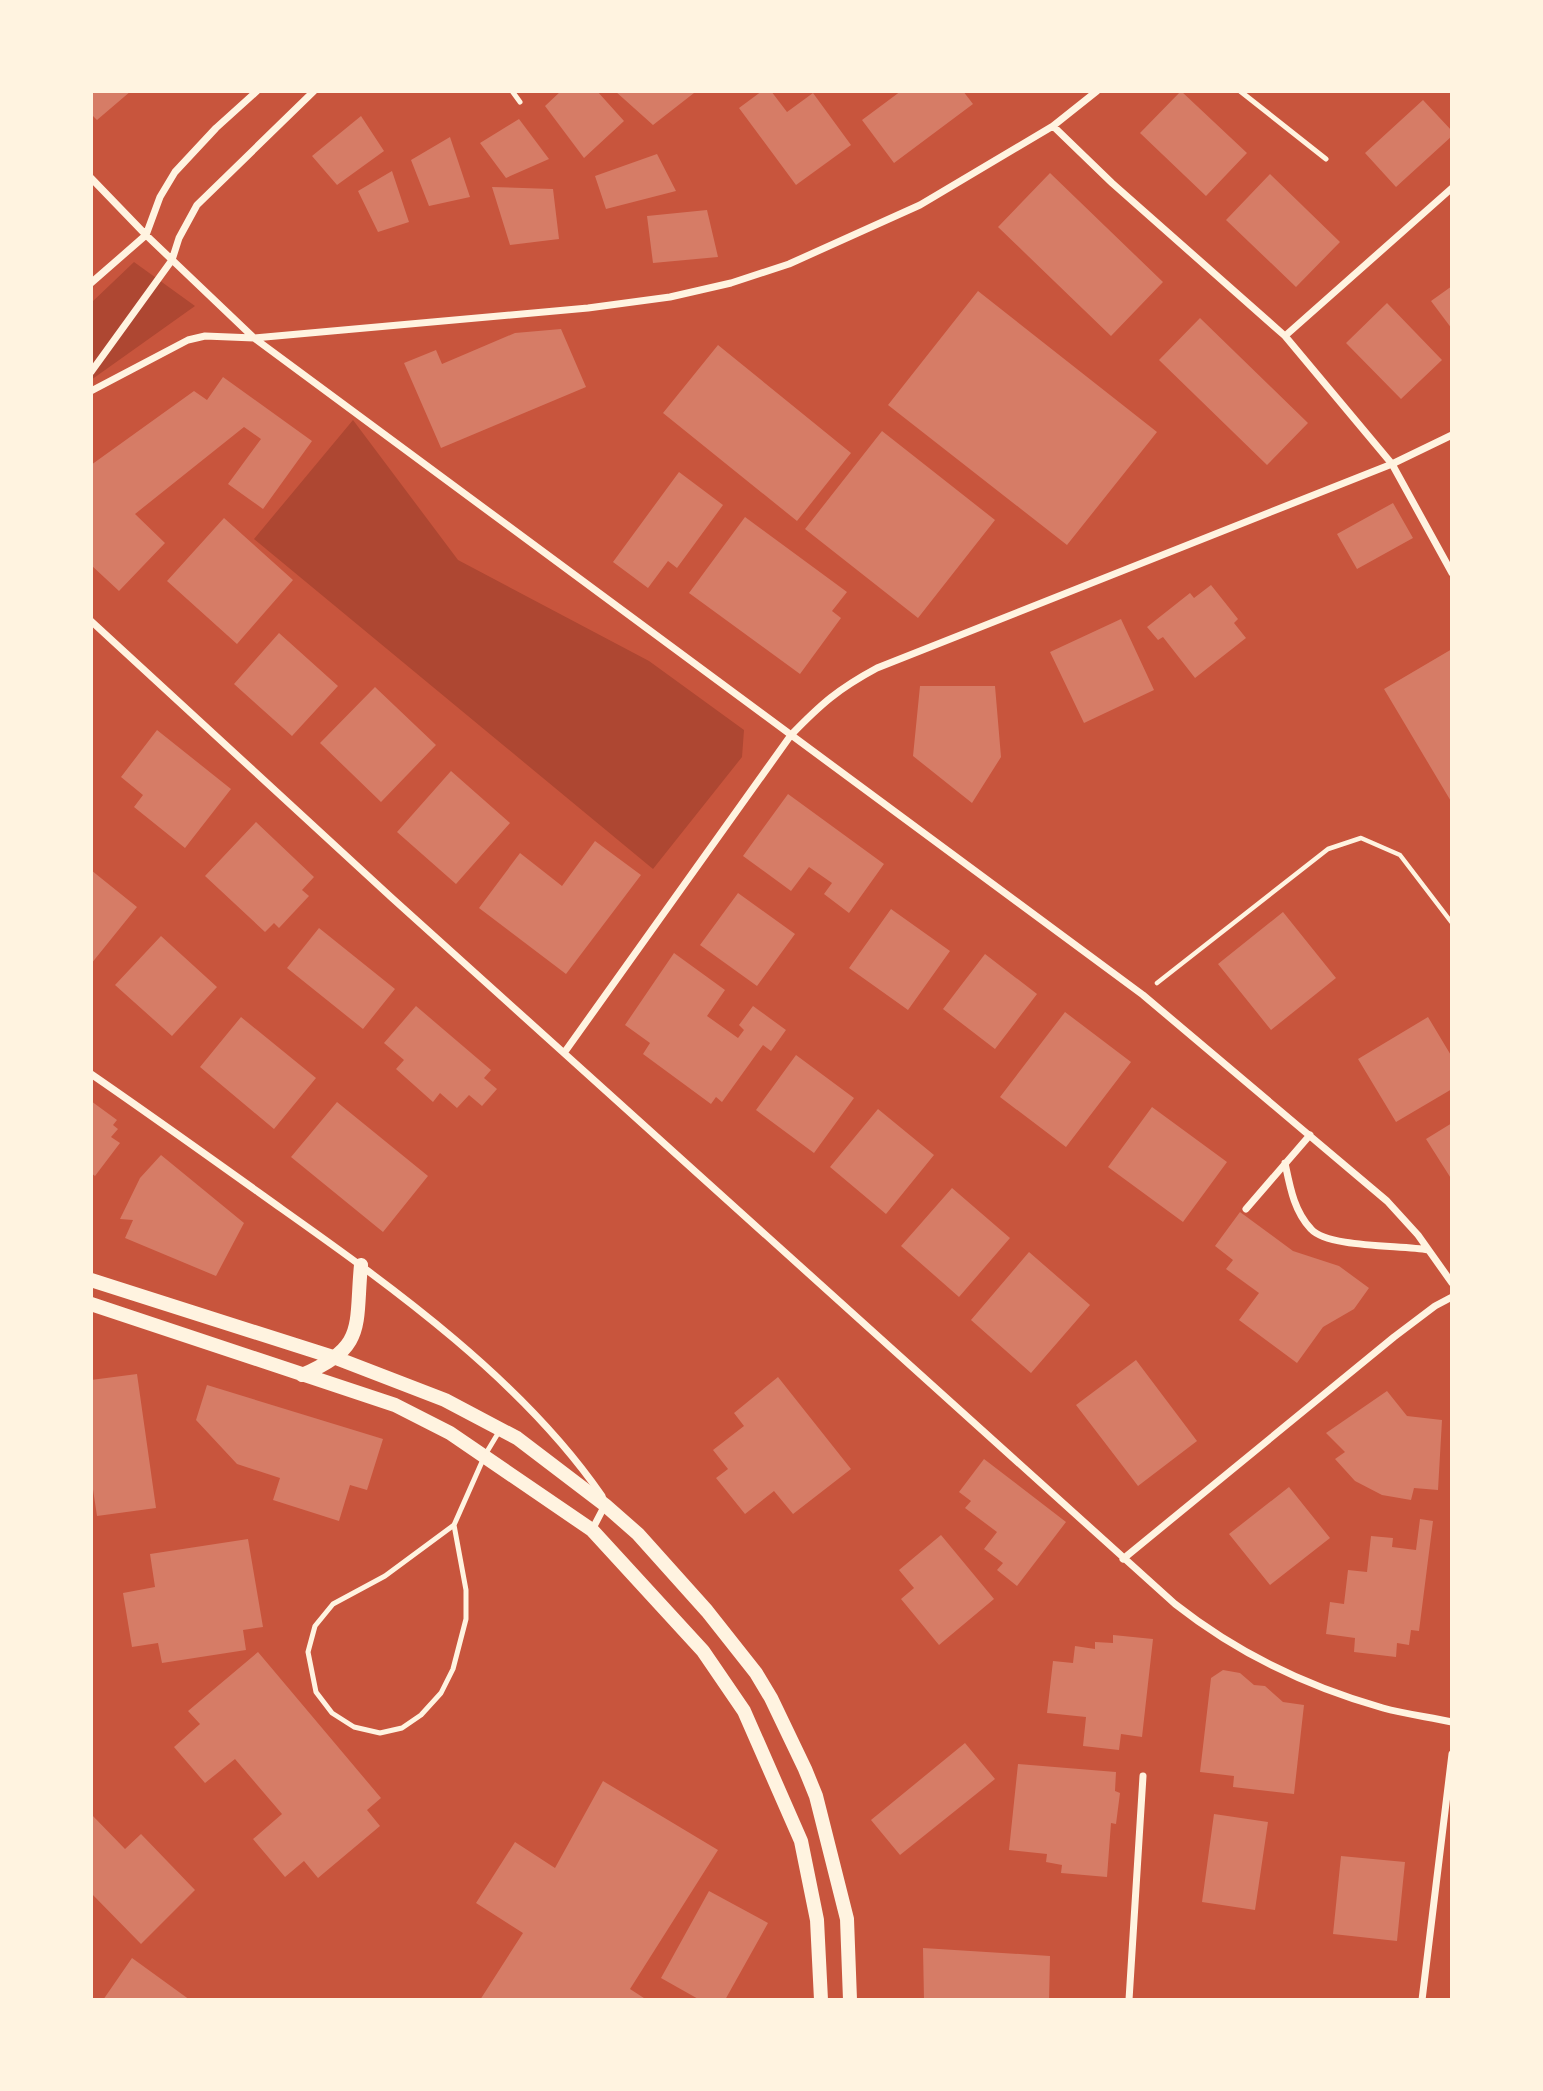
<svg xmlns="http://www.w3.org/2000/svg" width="1543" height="2091" font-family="Manrope,sans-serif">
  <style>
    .green { fill: #ae4732 }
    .building { fill: #d67c66 }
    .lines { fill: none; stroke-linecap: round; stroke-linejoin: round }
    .path { stroke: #fff3e0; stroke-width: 4.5 }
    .service { stroke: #fff3e0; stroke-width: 5 }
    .minor { stroke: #fff3e0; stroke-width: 7 }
    .secondary { stroke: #fff3e0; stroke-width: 14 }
  </style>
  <rect width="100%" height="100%" fill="#c8553d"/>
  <path class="green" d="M 134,262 L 195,306 L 91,380 L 91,303 Z
    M 353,420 L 458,560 L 649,661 L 744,730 L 742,757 L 653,869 L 254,539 Z"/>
  <path class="building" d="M 91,91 L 131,91 L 97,120 L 91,114 Z
    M 561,91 L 597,91 L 624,121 L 584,158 L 545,106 Z
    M 615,91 L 692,91 L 694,93 L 653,125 Z
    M 762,91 L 771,91 L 787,112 L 813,93 L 851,145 L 796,185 L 739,108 Z
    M 901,91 L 963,91 L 973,104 L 894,163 L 862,120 Z
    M 1181,91 L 1247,153 L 1206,196 L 1140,133 Z
    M 1423,100 L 1452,131 L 1452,136 L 1396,187 L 1365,153 Z
    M 361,116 L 384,151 L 337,185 L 312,156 Z
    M 519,119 L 549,159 L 506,178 L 480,143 Z
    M 450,137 L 470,197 L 429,206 L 411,160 Z
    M 657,154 L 676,191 L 606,209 L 595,176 Z
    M 392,171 L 409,222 L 378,232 L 358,191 Z
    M 1050,173 L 1163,282 L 1111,336 L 998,227 Z
    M 1270,174 L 1340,242 L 1296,287 L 1226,220 Z
    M 492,187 L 553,189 L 559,239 L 510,245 Z
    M 707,210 L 718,257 L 653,263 L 647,216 Z
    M 1452,286 L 1452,329 L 1431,301 Z
    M 978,291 L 1157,432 L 1067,545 L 888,405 Z
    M 1387,303 L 1442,360 L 1401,399 L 1346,343 Z
    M 1200,318 L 1308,423 L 1267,465 L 1159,360 Z
    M 561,329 L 586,387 L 441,448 L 404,363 L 436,350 L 442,364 L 515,333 Z
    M 718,345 L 851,453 L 797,521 L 663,413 Z
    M 223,377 L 312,441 L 263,509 L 228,484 L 261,439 L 244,427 L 135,514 L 165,543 L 119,591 L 91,565 L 91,465 L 194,391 L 207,400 Z
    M 882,431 L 995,520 L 918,618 L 805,529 Z
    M 679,472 L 723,505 L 677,568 L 668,561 L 648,588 L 613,562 Z
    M 1393,503 L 1413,538 L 1357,569 L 1337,534 Z
    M 745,517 L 847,592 L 832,611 L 841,618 L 800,674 L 689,593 Z
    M 224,518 L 293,580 L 237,644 L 167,581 Z
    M 1211,585 L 1238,619 L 1234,623 L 1246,638 L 1195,678 L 1163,637 L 1158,640 L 1147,627 L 1190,593 L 1194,598 Z
    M 1121,619 L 1154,690 L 1084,723 L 1050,652 Z
    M 279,633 L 338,686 L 292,736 L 234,684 Z
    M 1452,649 L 1452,803 L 1384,689 Z
    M 920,686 L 995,686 L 1001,757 L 972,803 L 913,756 Z
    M 375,687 L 436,745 L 381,802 L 320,743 Z
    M 157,730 L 231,789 L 185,848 L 134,807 L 143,795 L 121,777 Z
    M 451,771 L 510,823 L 456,884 L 397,832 Z
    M 788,794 L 884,864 L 849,913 L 824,894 L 832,883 L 809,867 L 791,891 L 743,856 Z
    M 256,822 L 314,877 L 302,890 L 309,896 L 279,928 L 274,923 L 265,932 L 205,876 Z
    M 595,841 L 641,875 L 566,974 L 479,908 L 520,853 L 562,886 Z
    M 91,870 L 137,907 L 91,964 Z
    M 738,893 L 795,934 L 757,986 L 700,945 Z
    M 891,909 L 950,951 L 908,1010 L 849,968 Z
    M 1283,912 L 1336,978 L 1271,1030 L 1218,964 Z
    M 319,928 L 395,989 L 363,1029 L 287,968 Z
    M 161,936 L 217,987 L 172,1036 L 115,985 Z
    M 674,953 L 725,990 L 707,1016 L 738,1038 L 744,1030 L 739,1025 L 753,1006 L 786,1030 L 771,1051 L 763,1045 L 722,1102 L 716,1097 L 711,1104 L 643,1054 L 650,1043 L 625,1025 Z
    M 985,954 L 1037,994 L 995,1049 L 943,1009 Z
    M 416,1006 L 491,1070 L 484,1078 L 497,1089 L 482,1106 L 469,1095 L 457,1108 L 440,1093 L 433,1102 L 396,1069 L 404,1060 L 384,1043 Z
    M 1065,1012 L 1131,1062 L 1066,1147 L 1000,1097 Z
    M 241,1017 L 316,1078 L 274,1129 L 200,1067 Z
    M 1428,1017 L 1452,1057 L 1452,1089 L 1396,1122 L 1358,1059 Z
    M 796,1055 L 854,1098 L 814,1153 L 756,1110 Z
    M 91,1101 L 117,1120 L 113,1125 L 118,1129 L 111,1137 L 120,1143 L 95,1176 L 91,1173 Z
    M 337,1102 L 428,1176 L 383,1232 L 291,1157 Z
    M 1152,1107 L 1227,1162 L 1183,1222 L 1108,1167 Z
    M 878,1109 L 934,1155 L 886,1214 L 830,1167 Z
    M 1452,1123 L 1452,1180 L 1426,1139 Z
    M 161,1155 L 244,1223 L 216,1276 L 125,1238 L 133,1220 L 120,1219 L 140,1178 Z
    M 952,1188 L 1010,1238 L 959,1297 L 901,1246 Z
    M 1240,1212 L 1293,1251 L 1339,1266 L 1369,1288 L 1354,1309 L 1323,1327 L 1297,1363 L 1239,1320 L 1259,1293 L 1226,1269 L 1233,1260 L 1215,1246 Z
    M 1029,1252 L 1090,1305 L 1031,1373 L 971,1320 Z
    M 1136,1360 L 1197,1441 L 1138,1486 L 1076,1405 Z
    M 137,1374 L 156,1508 L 97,1516 L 91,1476 L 91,1380 Z
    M 778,1377 L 851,1469 L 793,1514 L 774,1491 L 745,1514 L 716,1478 L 728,1469 L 713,1450 L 744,1426 L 734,1413 Z
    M 207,1385 L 383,1439 L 367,1490 L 350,1485 L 339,1521 L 273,1500 L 280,1478 L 237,1464 L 196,1420 Z
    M 1387,1391 L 1407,1416 L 1442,1420 L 1438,1490 L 1414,1488 L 1411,1500 L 1382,1495 L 1355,1481 L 1335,1459 L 1345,1452 L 1326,1433 Z
    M 984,1459 L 1066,1522 L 1017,1586 L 997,1570 L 1003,1563 L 984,1549 L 997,1532 L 965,1508 L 971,1501 L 959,1492 Z
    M 1289,1487 L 1330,1538 L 1270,1585 L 1229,1534 Z
    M 1420,1519 L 1433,1521 L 1419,1631 L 1411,1630 L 1409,1645 L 1397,1643 L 1396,1657 L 1354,1652 L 1355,1638 L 1326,1634 L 1330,1602 L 1344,1604 L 1348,1570 L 1367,1572 L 1371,1536 L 1393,1538 L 1392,1547 L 1416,1550 Z
    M 941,1535 L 994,1599 L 939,1645 L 901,1599 L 914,1588 L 899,1570 Z
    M 248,1539 L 263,1627 L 243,1630 L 246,1650 L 162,1663 L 158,1643 L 132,1647 L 123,1593 L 155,1587 L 150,1554 Z
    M 1113,1635 L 1153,1639 L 1142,1737 L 1121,1734 L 1119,1750 L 1083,1746 L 1086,1717 L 1047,1713 L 1053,1661 L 1073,1663 L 1075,1646 L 1095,1649 L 1095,1642 L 1113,1643 Z
    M 258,1652 L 381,1798 L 367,1810 L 380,1826 L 318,1878 L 304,1861 L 285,1877 L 253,1839 L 282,1814 L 235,1759 L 205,1783 L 174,1747 L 200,1724 L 188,1711 Z
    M 1223,1670 L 1240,1673 L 1254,1685 L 1265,1686 L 1283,1702 L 1304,1705 L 1294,1794 L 1233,1787 L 1234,1776 L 1200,1772 L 1211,1678 Z
    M 965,1743 L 995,1779 L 900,1855 L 871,1820 Z
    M 1018,1764 L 1116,1772 L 1115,1791 L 1120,1793 L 1116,1824 L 1111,1823 L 1107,1877 L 1061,1873 L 1062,1865 L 1046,1862 L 1047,1854 L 1009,1850 Z
    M 603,1781 L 718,1850 L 630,1989 L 647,2000 L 480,2000 L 523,1933 L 476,1903 L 515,1842 L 555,1868 Z
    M 91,1814 L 125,1849 L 141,1834 L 195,1890 L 141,1944 L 91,1893 Z
    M 1214,1814 L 1268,1822 L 1255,1910 L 1202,1902 Z
    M 1341,1856 L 1405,1862 L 1397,1941 L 1333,1934 Z
    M 709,1891 L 768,1923 L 725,2000 L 700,2000 L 661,1978 Z
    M 923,1948 L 1050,1956 L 1049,2000 L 924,2000 Z
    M 132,1958 L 190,2000 L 103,2000 Z"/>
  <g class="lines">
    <path class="path" d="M 1157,983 L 1328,849 L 1361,838 L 1400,855 L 1452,923"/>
    <path class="service" d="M 512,91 L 520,102
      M 1240,91 L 1326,159
      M 454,1525 L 466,1590 L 466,1619 L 453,1669 L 441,1693 L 421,1715 L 402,1728 L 380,1733 L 354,1727 L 332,1713 L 316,1692 L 308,1652 L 315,1626 L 333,1604 L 385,1576 L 454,1525 L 485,1455 L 500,1430"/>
    <path class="minor" d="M 1053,126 L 1112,183 L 1285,336 L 1392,464 L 1452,573
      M 91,178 L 146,235 L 254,338 L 1143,995 L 1387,1201 L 1418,1235 L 1452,1283
      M 91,283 L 146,235 L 160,197 L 175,172 L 216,128 L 257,91
      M 1285,336 L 1452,188
      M 91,372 L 172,260 L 179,238 L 197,205 L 314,91
      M 91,391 L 188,340 L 205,336 L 254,338 L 588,308 L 670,297 L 731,283 L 789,264 L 920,205 L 1053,126 L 1097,91
      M 91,621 L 392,898 L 1175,1604 C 1236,1652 1308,1687 1383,1708 C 1405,1714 1429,1717 1452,1722
      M 564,1053 L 791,735 C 821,704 838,689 877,668 L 1392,464 L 1452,435
      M 91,1074 C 155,1118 219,1164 282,1209 C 395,1289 523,1381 602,1496 L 605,1505 L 592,1530
      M 1285,1163 C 1290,1187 1294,1211 1311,1229 C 1328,1248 1401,1245 1428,1250
      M 1246,1209 L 1310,1135
      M 1123,1559 L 1394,1337 L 1435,1306 L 1452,1297
      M 1129,2000 L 1143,1776
      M 1422,2000 L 1452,1754"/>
    <path class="secondary" d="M 91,1280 L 336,1358 L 445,1400 L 517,1438 L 605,1505 L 638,1534 L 707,1611 L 756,1673 L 771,1698 L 805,1769 L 816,1796 L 847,1919 L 850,2000
      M 91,1304 L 395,1405 L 450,1433 L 592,1530 L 703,1651 L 744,1711 L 801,1841 L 817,1920 L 821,2000
      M 302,1375 C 367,1347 355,1327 361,1265"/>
  </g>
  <rect width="1543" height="2091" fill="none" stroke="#fff3e0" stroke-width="186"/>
</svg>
